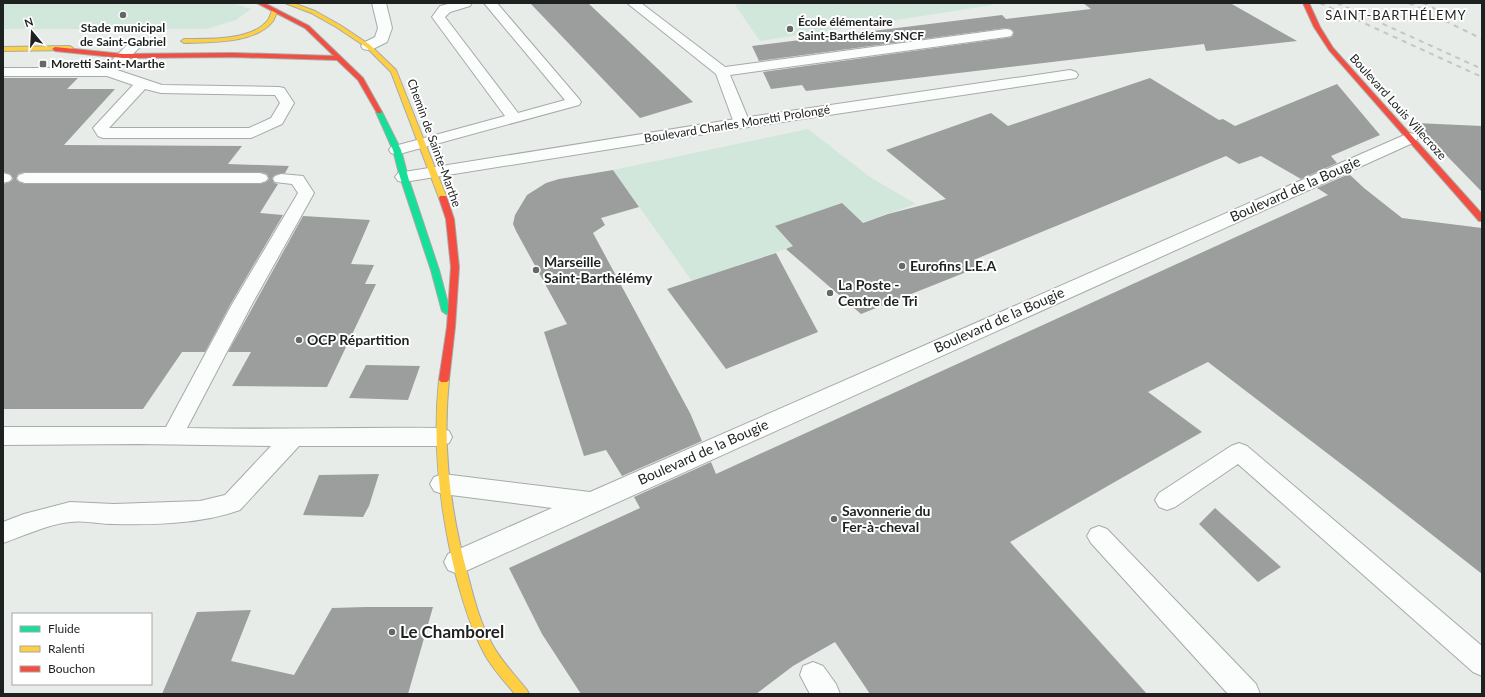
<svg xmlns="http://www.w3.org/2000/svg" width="1485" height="697" font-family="Lato,sans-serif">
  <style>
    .green { fill: #d1e7db }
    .building { fill: #9b9e9c; fill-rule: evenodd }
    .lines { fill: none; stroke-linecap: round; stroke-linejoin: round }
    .lane-casing { stroke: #a6aaa8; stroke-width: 2 }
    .street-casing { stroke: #a6aaa8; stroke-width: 2 }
    .fast-casing { stroke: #a6aaa8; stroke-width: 2 }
    .slow-casing { stroke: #a6aaa8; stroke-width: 2 }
    .jam-casing { stroke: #a6aaa8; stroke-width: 2 }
    .lane { fill: #fbfcfc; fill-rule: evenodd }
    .street { fill: #fbfcfc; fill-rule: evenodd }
    .fast { fill: #16e098; fill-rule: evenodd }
    .slow { fill: #ffcf43; fill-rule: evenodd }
    .jam { fill: #f24e42; fill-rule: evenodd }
    .rail { stroke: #c4c6c4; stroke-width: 2; stroke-dasharray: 5 5; stroke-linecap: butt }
    .poi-dot { fill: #646866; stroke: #fff; stroke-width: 1.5 }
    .labels { text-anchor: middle; stroke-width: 4; stroke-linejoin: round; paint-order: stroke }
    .far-poi-label { font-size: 12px; font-weight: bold; fill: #1d211f; stroke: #fff; text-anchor: start }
    .far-street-label { font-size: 12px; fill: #1d211f; stroke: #fff }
    .far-quarter-label { font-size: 13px; letter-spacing: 1px; fill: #1d211f; stroke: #fff }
    .street-label { font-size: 14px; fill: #1d211f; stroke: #fff }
    .poi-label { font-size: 14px; font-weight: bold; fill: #1d211f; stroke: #fff; text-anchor: start }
    .near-poi-label { font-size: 17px; font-weight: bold; fill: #1d211f; stroke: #fff; text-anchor: start }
  </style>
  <rect width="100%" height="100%" fill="#e7ece9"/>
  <path class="green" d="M 3,3 L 232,3 L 251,9 L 236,20 L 207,29 L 3,29 Z
    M 748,3 L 990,3 L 993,5 L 760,41 L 735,5 Z
    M 808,129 L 870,177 L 916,204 L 692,281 L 613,170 Z"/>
  <path class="building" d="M 530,3 L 588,3 L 693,102 L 640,118 Z
    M 1083,3 L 1230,3 L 1297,41 L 1206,51 L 1204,44 L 806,91 L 802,85 L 771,89 L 763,72 L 1006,38 L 1012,37 L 1014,32 L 1011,29 L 1006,28 L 759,61 L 752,46 L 1002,15 L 1006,19 L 1091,9 Z
    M 3,78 L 78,78 L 67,89 L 115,89 L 64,145 L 242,146 L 228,164 L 289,166 L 285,173 L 275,175 L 272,178 L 274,183 L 278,184 L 260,213 L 283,215 L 230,305 L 205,352 L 182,352 L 143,409 L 3,409 L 3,184 L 10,182 L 13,179 L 10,174 L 3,172 ZM 25,172 L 260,172 L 267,174 L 269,179 L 266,182 L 260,184 L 25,184 L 19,182 L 16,179 L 18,174 Z
    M 1150,78 L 1219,120 L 1223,119 L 1235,126 L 1337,84 L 1380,135 L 1331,156 L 1337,163 L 1301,179 L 1261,156 L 1239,164 L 1226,156 L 976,259 L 984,265 L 861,314 L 786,249 L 793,246 L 775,226 L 842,203 L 863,223 L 888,214 L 946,199 L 886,150 L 991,113 L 1008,126 Z
    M 1415,123 L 1482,126 L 1482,192 Z
    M 613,170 L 639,207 L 601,218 L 605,225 L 593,233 L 690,413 L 702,441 L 622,476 L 606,450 L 584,456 L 544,332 L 567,324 L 516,231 L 513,224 L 515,215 L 527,195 L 546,183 L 559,179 Z
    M 1349,174 L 1364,188 L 1402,218 L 1482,228 L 1482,574 L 1370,486 L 1208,362 L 1148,392 L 1202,432 L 1010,542 L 1147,694 L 870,694 L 835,642 L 793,666 L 756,694 L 581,694 L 542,634 L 509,568 L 640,508 L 634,497 L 711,462 L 716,474 L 1328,195 L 1317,188 Z
    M 303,216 L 370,220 L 351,264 L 374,265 L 365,284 L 376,284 L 327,387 L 232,386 L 251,352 L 228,352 Z
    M 776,253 L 818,332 L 726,369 L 667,289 Z
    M 366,365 L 420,366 L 408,400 L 349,398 Z
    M 379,474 L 369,506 L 363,517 L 303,515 L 319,475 Z
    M 1215,508 L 1281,567 L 1258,582 L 1199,524 Z
    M 366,607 L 433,607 L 408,694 L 162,694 L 197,612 L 251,610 L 231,661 L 294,675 L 332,608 Z"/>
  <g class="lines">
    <defs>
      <path id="lane" d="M 452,3 L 472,3 L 470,6 L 450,12 L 445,17 L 518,113 L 565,100 L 484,3 L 497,3 L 579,99 L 581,102 L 579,105 L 403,153 L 397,155 L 391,153 L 389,150 L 391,147 L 505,116 L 432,17 L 440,6 Z
        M 627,3 L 641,3 L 725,67 L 1006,29 L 1011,30 L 1013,33 L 1011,36 L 1006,37 L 730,75 L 750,123 L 747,126 L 742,128 L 737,126 L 734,123 L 716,74 Z
        M 137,39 L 142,40 L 144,43 L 117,70 L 162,85 L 279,87 L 284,88 L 294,103 L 282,124 L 251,138 L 103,138 L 98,136 L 93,128 L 133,85 L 107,76 L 3,76 L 3,68 L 104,68 L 132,40 ZM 145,89 L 161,93 L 275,95 L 280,103 L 271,118 L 249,128 L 109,128 Z
        M 3,173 L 10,175 L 12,178 L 10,181 L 3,183 Z
        M 25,173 L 260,173 L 266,175 L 268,178 L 266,181 L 260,183 L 25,183 L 19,181 L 17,178 L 19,175 Z
        M 281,174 L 303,176 L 314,193 L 251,306 L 187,428 C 272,430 356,427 441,428 L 449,431 L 452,437 L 449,443 L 441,446 L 299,446 L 240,510 C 201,524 154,525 113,524 C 99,524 84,520 70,522 C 48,524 24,536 3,543 L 3,522 L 24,514 L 70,502 L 114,504 L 200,501 L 225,495 L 271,446 L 138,444 L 3,445 L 3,427 L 166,427 L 231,306 L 298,193 L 292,184 L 275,182 L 273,179 L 275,176 Z
        M 1239,443 L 1247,446 L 1482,646 L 1482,676 L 1473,672 L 1238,464 L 1175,507 L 1167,510 L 1159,507 L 1155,500 L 1159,493 L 1231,446 Z
        M 1099,526 L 1107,529 L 1256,684 L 1260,694 L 1228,694 L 1091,543 L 1087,536 L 1091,529 Z
        M 813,662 L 823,666 L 836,684 L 840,694 L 810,694 L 800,675 L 803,666 Z"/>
      <path id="street" d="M 372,3 L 386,3 L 392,28 L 387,42 L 373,49 L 368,50 L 363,49 L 361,46 L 363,43 L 375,37 L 378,28 Z
        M 1070,70 L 1076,72 L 1078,75 L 1076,78 L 742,128 L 404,182 L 398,181 L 395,177 L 398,173 L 404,172 L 742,118 Z
        M 1409,133 L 1415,134 L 1418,138 L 1415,142 L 468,570 L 458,574 L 448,570 L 444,562 L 448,554 L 552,508 L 443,494 L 434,491 L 430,484 L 434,477 L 443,474 L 590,492 Z"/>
      <path id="fast" d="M 379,110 L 382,112 L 401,150 L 408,177 L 439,270 L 450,311 L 449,313 L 446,314 L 442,311 L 431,270 L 400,177 L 393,150 L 376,112 Z"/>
      <path id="slow" d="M 285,3 L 293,3 L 315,11 L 340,25 L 370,45 L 396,70 L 447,198 L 446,200 L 440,200 L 439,198 L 391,72 L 366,47 L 336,27 L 311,13 Z
        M 273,9 L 278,10 C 276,14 275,18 273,21 C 256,44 209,42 184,43 L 181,41 L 184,39 C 208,39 252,41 268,20 C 270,17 271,12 273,9 Z
        M 3,47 L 70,46 L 73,48 L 70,50 L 3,51 Z
        M 444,377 L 447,378 L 449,380 C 442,447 450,511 468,576 C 474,599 480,623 492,644 C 501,661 515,675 527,690 L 529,694 L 515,694 C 504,681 492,668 484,653 C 471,629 463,602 456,576 C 440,511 432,447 439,380 L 441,378 Z"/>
      <path id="jam" d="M 257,3 L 264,3 L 309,26 L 363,78 L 382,112 L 381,113 L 377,113 L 358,80 L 337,60 L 234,57 L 123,58 L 55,51 L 52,49 L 55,47 L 123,54 L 234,53 L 334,56 L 305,28 Z
        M 1303,3 L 1309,3 L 1320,27 L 1333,48 L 1482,214 L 1482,221 L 1479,221 L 1329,50 L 1314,27 Z
        M 440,196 L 446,196 L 447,198 L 454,219 L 459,267 L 455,327 L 449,380 L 447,382 L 441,382 L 439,380 L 447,327 L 451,267 L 446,219 L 439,198 Z"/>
    </defs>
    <use href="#lane" class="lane-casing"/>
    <use href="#street" class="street-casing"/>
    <use href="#fast" class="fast-casing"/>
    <use href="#slow" class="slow-casing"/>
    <use href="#jam" class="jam-casing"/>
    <use href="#lane" class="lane"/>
    <use href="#street" class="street"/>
    <use href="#fast" class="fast"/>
    <use href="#slow" class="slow"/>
    <use href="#jam" class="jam"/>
    <path class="rail" d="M 1320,3 L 1482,77
      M 1337,3 L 1482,69
      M 1409,3 L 1482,39
      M 1423,3 L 1450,16"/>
  </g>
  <g class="poi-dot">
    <circle cx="123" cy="15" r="4"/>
    <circle cx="790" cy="29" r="4"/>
    <rect x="39" y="60" width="8" height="8" rx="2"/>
    <circle cx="902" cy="266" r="4"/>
    <circle cx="536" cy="270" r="4"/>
    <circle cx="830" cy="293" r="4"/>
    <circle cx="299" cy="340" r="4"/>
    <circle cx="834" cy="519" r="4"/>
    <circle cx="392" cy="632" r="4"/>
  </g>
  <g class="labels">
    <g class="far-poi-label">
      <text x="798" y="26">École élémentaire<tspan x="798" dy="14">Saint-Barthélémy SNCF</tspan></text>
      <text x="123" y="32" text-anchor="middle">Stade municipal<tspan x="123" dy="14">de Saint-Gabriel</tspan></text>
      <text x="51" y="68">Moretti Saint-Marthe</text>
    </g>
    <g class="far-street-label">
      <text transform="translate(1398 107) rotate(48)" y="4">Boulevard Louis Villecroze</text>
      <text transform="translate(737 124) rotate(-9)" y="4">Boulevard Charles Moretti Prolongé</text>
      <text transform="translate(434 143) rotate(70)" y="4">Chemin de Sainte-Marthe</text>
    </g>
    <g class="far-quarter-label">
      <text x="1396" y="20">SAINT-BARTHÉLEMY</text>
    </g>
    <g class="street-label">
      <text transform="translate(1295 189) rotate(-24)" y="5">Boulevard de la Bougie</text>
      <text transform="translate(999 320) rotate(-24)" y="5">Boulevard de la Bougie</text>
      <text transform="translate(703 452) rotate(-24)" y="5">Boulevard de la Bougie</text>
    </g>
    <g class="poi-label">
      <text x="544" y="267">Marseille<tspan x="544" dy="16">Saint-Barthélémy</tspan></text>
      <text x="910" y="271">Eurofins L.E.A</text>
      <text x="838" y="290">La Poste -<tspan x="838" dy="16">Centre de Tri</tspan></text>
      <text x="307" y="345">OCP Répartition</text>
      <text x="842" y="516">Savonnerie du<tspan x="842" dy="16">Fer-à-cheval</tspan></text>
    </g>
    <g class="near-poi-label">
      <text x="400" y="638">Le Chamborel</text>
    </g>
  </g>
  <rect width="1485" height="697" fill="none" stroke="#1d211f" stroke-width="8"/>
  <rect x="12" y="613" width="140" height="72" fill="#ffffff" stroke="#a5a6a5"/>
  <rect x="20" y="626" width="20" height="6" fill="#16e098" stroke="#a5a6a5"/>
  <text x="48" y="633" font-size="12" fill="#1d211f">Fluide</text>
  <rect x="20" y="646" width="20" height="6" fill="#ffcf43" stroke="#a5a6a5"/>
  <text x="48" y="653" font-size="12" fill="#1d211f">Ralenti</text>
  <rect x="20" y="666" width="20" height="6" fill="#f24e42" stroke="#a5a6a5"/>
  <text x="48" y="673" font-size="12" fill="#1d211f">Bouchon</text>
  <g transform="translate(32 32) rotate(342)" stroke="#ffffff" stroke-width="3" paint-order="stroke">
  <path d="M0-3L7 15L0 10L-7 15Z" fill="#1d211f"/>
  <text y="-6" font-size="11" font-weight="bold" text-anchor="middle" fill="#1d211f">N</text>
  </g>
</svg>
